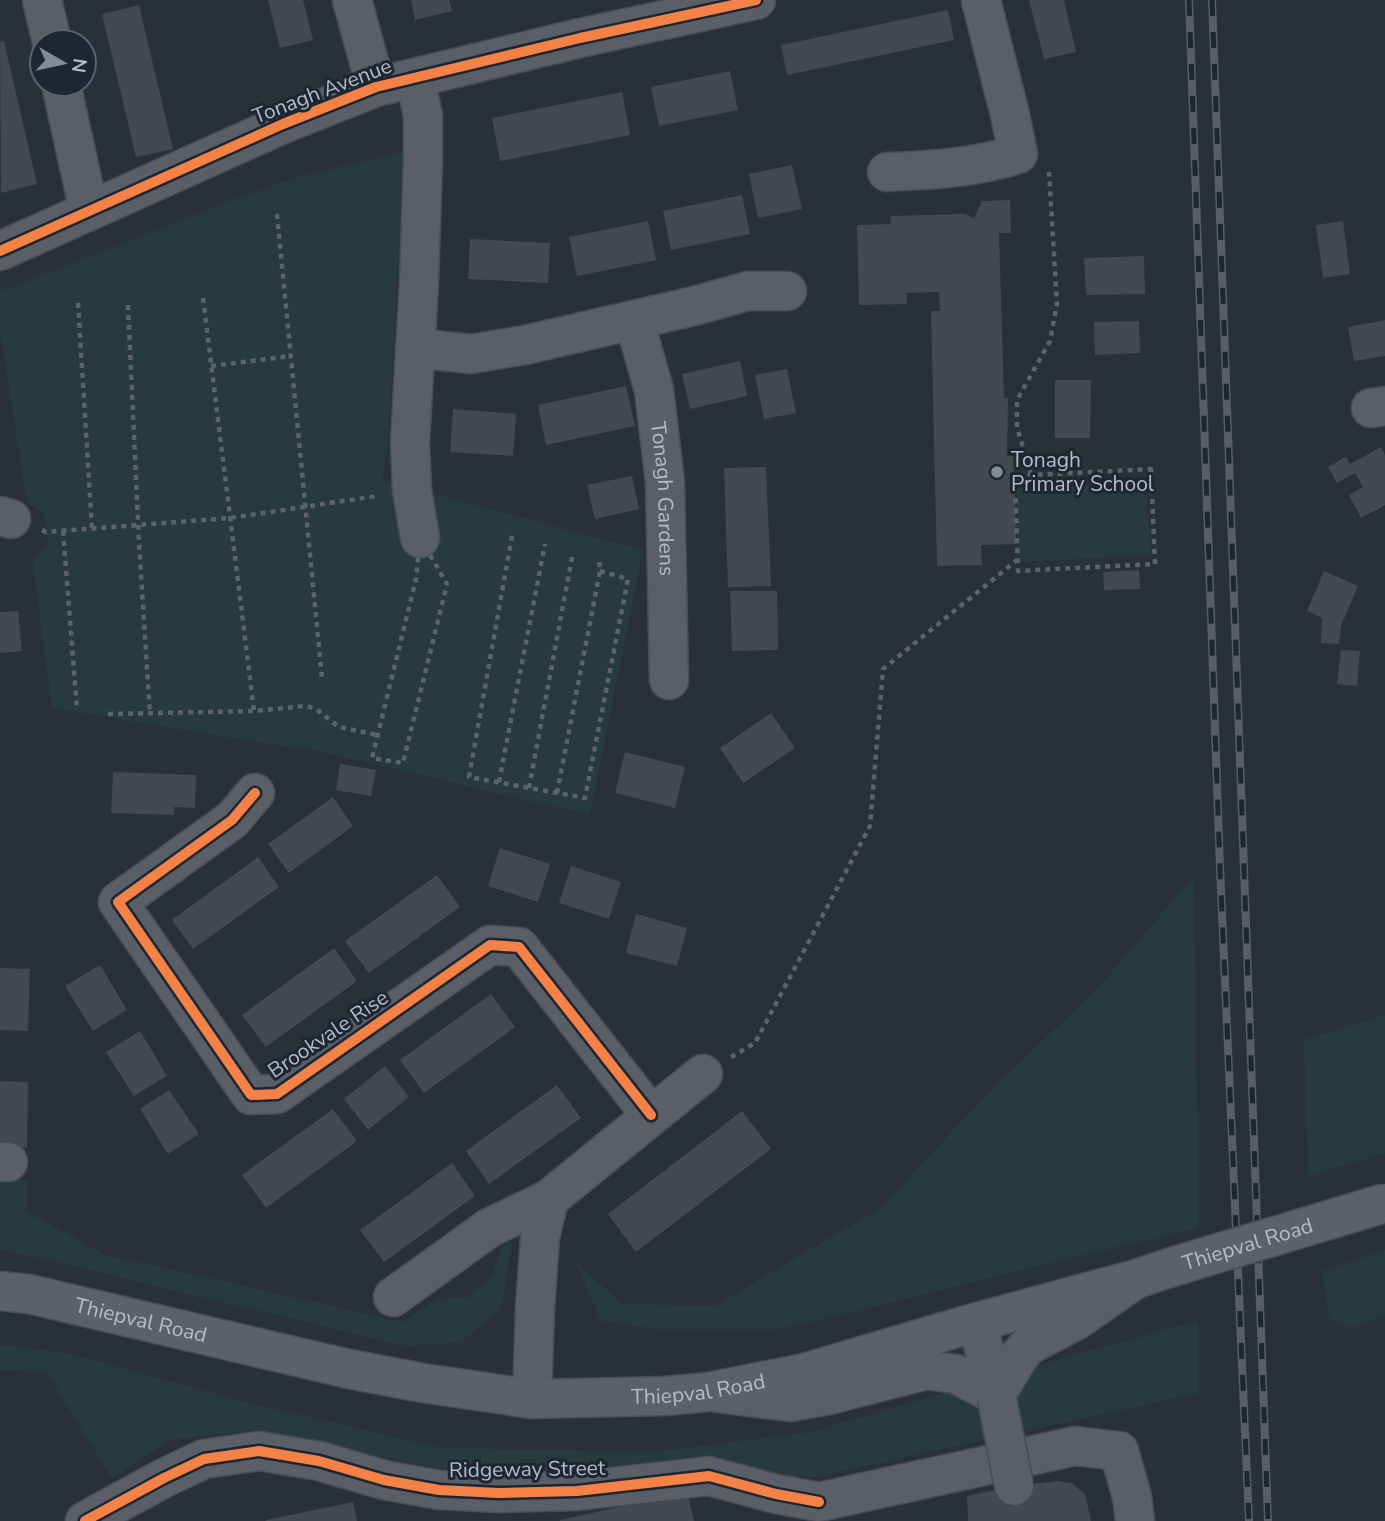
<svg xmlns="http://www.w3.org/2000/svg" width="1385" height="1521" font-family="'Nunito Sans',sans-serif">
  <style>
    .green { fill: #273a3e }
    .building { fill: #444950 }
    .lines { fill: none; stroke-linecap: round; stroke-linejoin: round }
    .minor-casing { stroke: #484c53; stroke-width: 41 }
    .major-casing { stroke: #484c55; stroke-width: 41 }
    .path { stroke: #5d636a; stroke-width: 4.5; stroke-dasharray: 5 5; stroke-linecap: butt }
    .minor { stroke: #5a5e66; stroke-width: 38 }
    .major { stroke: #5c6168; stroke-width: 38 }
    .rail-casing { stroke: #595d64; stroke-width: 8 }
    .rail { stroke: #1d2633; stroke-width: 5; stroke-dasharray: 16; stroke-linecap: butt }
    .minor-bridge-casing { stroke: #484c53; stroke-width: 41; stroke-linecap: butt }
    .major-bridge-casing { stroke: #484c55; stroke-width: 41; stroke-linecap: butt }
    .minor-bridge { stroke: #5a5e66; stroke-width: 38 }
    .major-bridge { stroke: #5c6168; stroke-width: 38 }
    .cycleway-casing { stroke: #1d2633; stroke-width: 15 }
    .cycleway { stroke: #f48246; stroke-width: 10 }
    .poi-dot { fill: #848b96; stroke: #1d2633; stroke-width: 2.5 }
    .labels { text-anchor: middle; stroke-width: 6; stroke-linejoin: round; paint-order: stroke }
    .street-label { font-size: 21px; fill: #b4bcc9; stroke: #1d2633 }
    .poi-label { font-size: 21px; fill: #b4bcc9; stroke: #1d2633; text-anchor: start }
  </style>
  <rect width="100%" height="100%" fill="#2a3038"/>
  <path class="green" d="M 404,151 L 388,442 L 382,480 L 643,550 L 590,815 L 320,751 L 257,742 L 52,708 L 32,559 L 48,546 L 44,514 L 27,502 L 0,332 L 0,292 L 216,206 L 295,178 Z
    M 1146,482 L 1151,555 L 1019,562 L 1017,487 Z
    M 1194,876 L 1199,1227 L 780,1329 L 657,1329 L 601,1321 L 575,1261 L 622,1304 L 714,1306 L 879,1209 L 997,1084 L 1098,988 Z
    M 1385,1015 L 1385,1153 L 1308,1176 L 1304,1040 Z
    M 0,1180 L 27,1180 L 27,1212 L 106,1255 L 403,1322 L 437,1299 L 467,1298 L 492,1276 L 502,1245 L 512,1241 L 501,1310 L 461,1342 L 406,1346 L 27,1255 L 0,1250 Z
    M 1385,1250 L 1385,1315 L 1352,1328 L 1329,1318 L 1322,1271 Z
    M 1198,1321 L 1198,1393 L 815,1477 L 434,1467 L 242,1432 L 169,1440 L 112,1479 L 47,1373 L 0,1369 L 0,1345 L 66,1353 L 254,1404 L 441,1448 L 656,1452 L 811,1432 L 1063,1358 Z"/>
  <path class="building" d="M 268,0 L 303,0 L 313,40 L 280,48 Z
    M 411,0 L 449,0 L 452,11 L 415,20 Z
    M 1029,0 L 1064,0 L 1076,52 L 1044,59 Z
    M 139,5 L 173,149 L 136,157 L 102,14 Z
    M 948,10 L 954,40 L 787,75 L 781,45 Z
    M 4,41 L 37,184 L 1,193 L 0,42 Z
    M 730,71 L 738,110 L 659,126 L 651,87 Z
    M 622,92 L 630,135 L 500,161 L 492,118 Z
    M 792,165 L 802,209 L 758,218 L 749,174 Z
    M 742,195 L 750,234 L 671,250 L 663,211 Z
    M 1010,200 L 1011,233 L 999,233 L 1004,398 L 1008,398 L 1007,456 L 1014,456 L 1016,544 L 981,545 L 982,565 L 937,566 L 931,311 L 940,311 L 939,292 L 906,293 L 907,304 L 859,305 L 857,225 L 891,224 L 890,216 L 965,214 L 974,218 L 982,201 Z
    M 648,221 L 656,260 L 577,276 L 569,237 Z
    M 1343,221 L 1350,274 L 1323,278 L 1316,225 Z
    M 470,239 L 550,243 L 548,283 L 468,279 Z
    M 1144,256 L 1145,294 L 1086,295 L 1084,258 Z
    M 1385,320 L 1385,356 L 1354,361 L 1348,327 Z
    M 1139,321 L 1140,353 L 1095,355 L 1094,322 Z
    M 740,361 L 747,396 L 690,409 L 682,374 Z
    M 787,369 L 796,413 L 764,419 L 755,375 Z
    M 1055,380 L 1091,380 L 1090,438 L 1055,438 Z
    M 626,386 L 635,426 L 546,445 L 538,405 Z
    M 453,409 L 516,414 L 513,456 L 450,452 Z
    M 1381,447 L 1385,455 L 1385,505 L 1361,518 L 1349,495 L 1363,487 L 1355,473 L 1337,483 L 1328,467 L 1346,457 L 1350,464 Z
    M 766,467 L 771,586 L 728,587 L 724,468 Z
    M 632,476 L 639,509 L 595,519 L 587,485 Z
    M 1139,570 L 1140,589 L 1104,590 L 1103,572 Z
    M 1324,571 L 1358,586 L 1341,626 L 1339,644 L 1321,643 L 1322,618 L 1307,611 Z
    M 730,591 L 777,591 L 778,650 L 732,651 Z
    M 18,611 L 22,651 L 0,653 L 0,612 Z
    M 1341,650 L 1360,651 L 1357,686 L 1337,684 Z
    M 771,713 L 795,748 L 743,783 L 720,748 Z
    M 625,752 L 685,767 L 675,808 L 615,793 Z
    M 340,764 L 376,770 L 371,796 L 336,790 Z
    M 113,772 L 196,775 L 195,808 L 174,807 L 174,815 L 111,813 Z
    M 333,797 L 353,826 L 289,873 L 268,844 Z
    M 500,848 L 550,864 L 538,902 L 488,886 Z
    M 258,857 L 279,887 L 193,949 L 172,920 Z
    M 571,866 L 621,882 L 609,919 L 559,903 Z
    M 437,875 L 460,907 L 369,973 L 345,941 Z
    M 636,914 L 687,928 L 677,966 L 626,953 Z
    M 334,948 L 357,981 L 266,1047 L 242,1015 Z
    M 100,965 L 127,1010 L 93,1031 L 65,986 Z
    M 0,968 L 30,969 L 28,1031 L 0,1030 Z
    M 491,994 L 515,1027 L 424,1093 L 400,1060 Z
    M 140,1031 L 167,1076 L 134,1096 L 106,1052 Z
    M 385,1066 L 409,1097 L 368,1130 L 344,1099 Z
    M 0,1081 L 28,1082 L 27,1148 L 0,1147 Z
    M 557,1085 L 581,1118 L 489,1184 L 466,1151 Z
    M 169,1090 L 199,1134 L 168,1154 L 140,1109 Z
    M 333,1109 L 357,1141 L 266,1208 L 242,1175 Z
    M 742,1111 L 771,1149 L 636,1252 L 608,1214 Z
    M 452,1163 L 475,1196 L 384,1262 L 360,1230 Z
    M 1057,1481 L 1072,1483 L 1085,1494 L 1091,1521 L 968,1521 L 967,1496 L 1014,1486 Z
    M 687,1492 L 694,1521 L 560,1521 L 560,1520 Z
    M 353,1502 L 357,1521 L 266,1521 L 266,1520 Z"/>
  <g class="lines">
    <defs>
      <g id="minor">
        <path d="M 42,0 L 52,42"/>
        <path d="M 352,0 L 376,87"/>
        <path d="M 415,78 L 423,116 L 423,161 L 419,282 L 410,442 L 412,490 L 420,538"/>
        <path d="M 61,84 L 89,211"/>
        <path d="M 887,172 C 933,170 974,168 1018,154 L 1010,115 L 981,0"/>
        <path d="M 0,251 L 283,124 L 376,87 L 580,38 L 756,0"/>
        <path id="s1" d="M 634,320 L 654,390 L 665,482 L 669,680"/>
        <path d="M 415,348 L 471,354 L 525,345 L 694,306 L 748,291 L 787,291"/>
        <path d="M 1371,408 L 1385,406"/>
        <path d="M 0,516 L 11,519"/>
        <path d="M 255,793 L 232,820 L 118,902 L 251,1095 L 277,1094 L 490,945 L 519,947 L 651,1115"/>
        <path d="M 0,1162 L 8,1162"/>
        <path d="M 393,1297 L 489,1228 L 549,1199"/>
        <path d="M 977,1322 L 997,1399"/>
        <path d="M 717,1393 L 790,1402 L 829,1395 L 927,1370 L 956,1374 L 996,1395"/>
        <path d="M 996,1395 L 1019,1356 L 1029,1345 L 1077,1320 L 1133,1281"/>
        <path d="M 532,1399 L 535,1309 L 540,1237 L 549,1199 L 703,1074"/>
        <path d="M 85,1521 L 164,1478 L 204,1459 L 259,1451 L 319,1461 L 384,1480 L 439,1490 L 499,1493 L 577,1491 L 709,1476 L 776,1494 L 819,1502 L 1075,1446 L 1119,1451 L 1132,1497 L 1135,1521"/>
      </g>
      <g id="major">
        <path id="s2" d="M 0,1291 L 29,1294 L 349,1369 L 423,1383 L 532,1399 L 665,1396 L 708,1392 L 804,1373 L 977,1322 L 1136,1279 L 1172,1267"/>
      </g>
    </defs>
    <use href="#minor" class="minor-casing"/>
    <use href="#major" class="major-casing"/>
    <path class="path" d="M 277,214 L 322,678
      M 203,298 L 254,711
      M 78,303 L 92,529
      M 128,305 L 139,543 L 150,715
      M 211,366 L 291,356
      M 1151,469 L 1155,564 L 1018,571 L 1015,476 Z
      M 1031,475 L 1017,427 L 1017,400 L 1050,341 L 1057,304 L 1049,172
      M 42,530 L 46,532 L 230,518 L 377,496
      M 63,531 L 77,709
      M 512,536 L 469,777 L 585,798 L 628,579 L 600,571
      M 420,538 L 447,584 L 403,763 L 372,758 L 416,579 Z
      M 108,714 L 254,711 L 306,706 L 316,709 L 339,727 L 378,735
      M 499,782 L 545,544
      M 529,788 L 573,552
      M 557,793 L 600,571 L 599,559
      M 731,1057 L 755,1043 L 870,826 L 883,669 L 1017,560"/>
    <use href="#minor" class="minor"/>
    <use href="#major" class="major"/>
    <defs>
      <path id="rail" d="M 1189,0 L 1220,868 L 1249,1521
        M 1212,0 L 1268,1521"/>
    </defs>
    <use href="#rail" class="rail-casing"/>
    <use href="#rail" class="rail"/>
    <defs>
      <path id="minor-bridge" d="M 997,1399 L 1014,1486"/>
      <g id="major-bridge">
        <path id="s3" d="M 1172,1267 L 1385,1203"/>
      </g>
    </defs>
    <use href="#minor-bridge" class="minor-bridge-casing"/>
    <use href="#major-bridge" class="major-bridge-casing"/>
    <use href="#minor-bridge" class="minor-bridge"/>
    <use href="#major-bridge" class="major-bridge"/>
    <defs>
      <path id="cycleway" d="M 0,251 L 283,124 L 376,87 L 580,38 L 756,0
        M 255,793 L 232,820 L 118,902 L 251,1095 L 277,1094 L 490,945 L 519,947 L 651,1115
        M 85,1521 L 164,1478 L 204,1459 L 259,1451 L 319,1461 L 384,1480 L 439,1490 L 499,1493 L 577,1491 L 709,1476 L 776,1494 L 819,1502"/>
    </defs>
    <use href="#cycleway" class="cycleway-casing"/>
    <use href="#cycleway" class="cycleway"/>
  </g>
  <circle class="poi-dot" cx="997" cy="472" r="7"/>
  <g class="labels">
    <g class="street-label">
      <text transform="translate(322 91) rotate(-21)" y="7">Tonagh Avenue</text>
      <text dy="7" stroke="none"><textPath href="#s1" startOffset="182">Tonagh Gardens</textPath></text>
      <text transform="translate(328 1034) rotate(-34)" y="7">Brookvale Rise</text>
      <text dy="7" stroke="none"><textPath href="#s3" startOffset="79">Thiepval Road</textPath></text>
      <text dy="7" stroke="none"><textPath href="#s2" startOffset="144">Thiepval Road</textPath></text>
      <text dy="7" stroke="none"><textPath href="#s2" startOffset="710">Thiepval Road</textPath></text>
      <text transform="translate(527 1469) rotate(-1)" y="7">Ridgeway Street</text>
    </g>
    <g class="poi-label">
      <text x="1011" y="467">Tonagh<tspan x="1011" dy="24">Primary School</tspan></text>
    </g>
  </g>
  <g transform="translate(63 63) rotate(99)"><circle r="33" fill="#1d2633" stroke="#59626f" stroke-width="2"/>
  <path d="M0-5L12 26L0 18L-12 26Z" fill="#848b96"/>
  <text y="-10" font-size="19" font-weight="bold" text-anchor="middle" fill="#b4bcc9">N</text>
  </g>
</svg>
